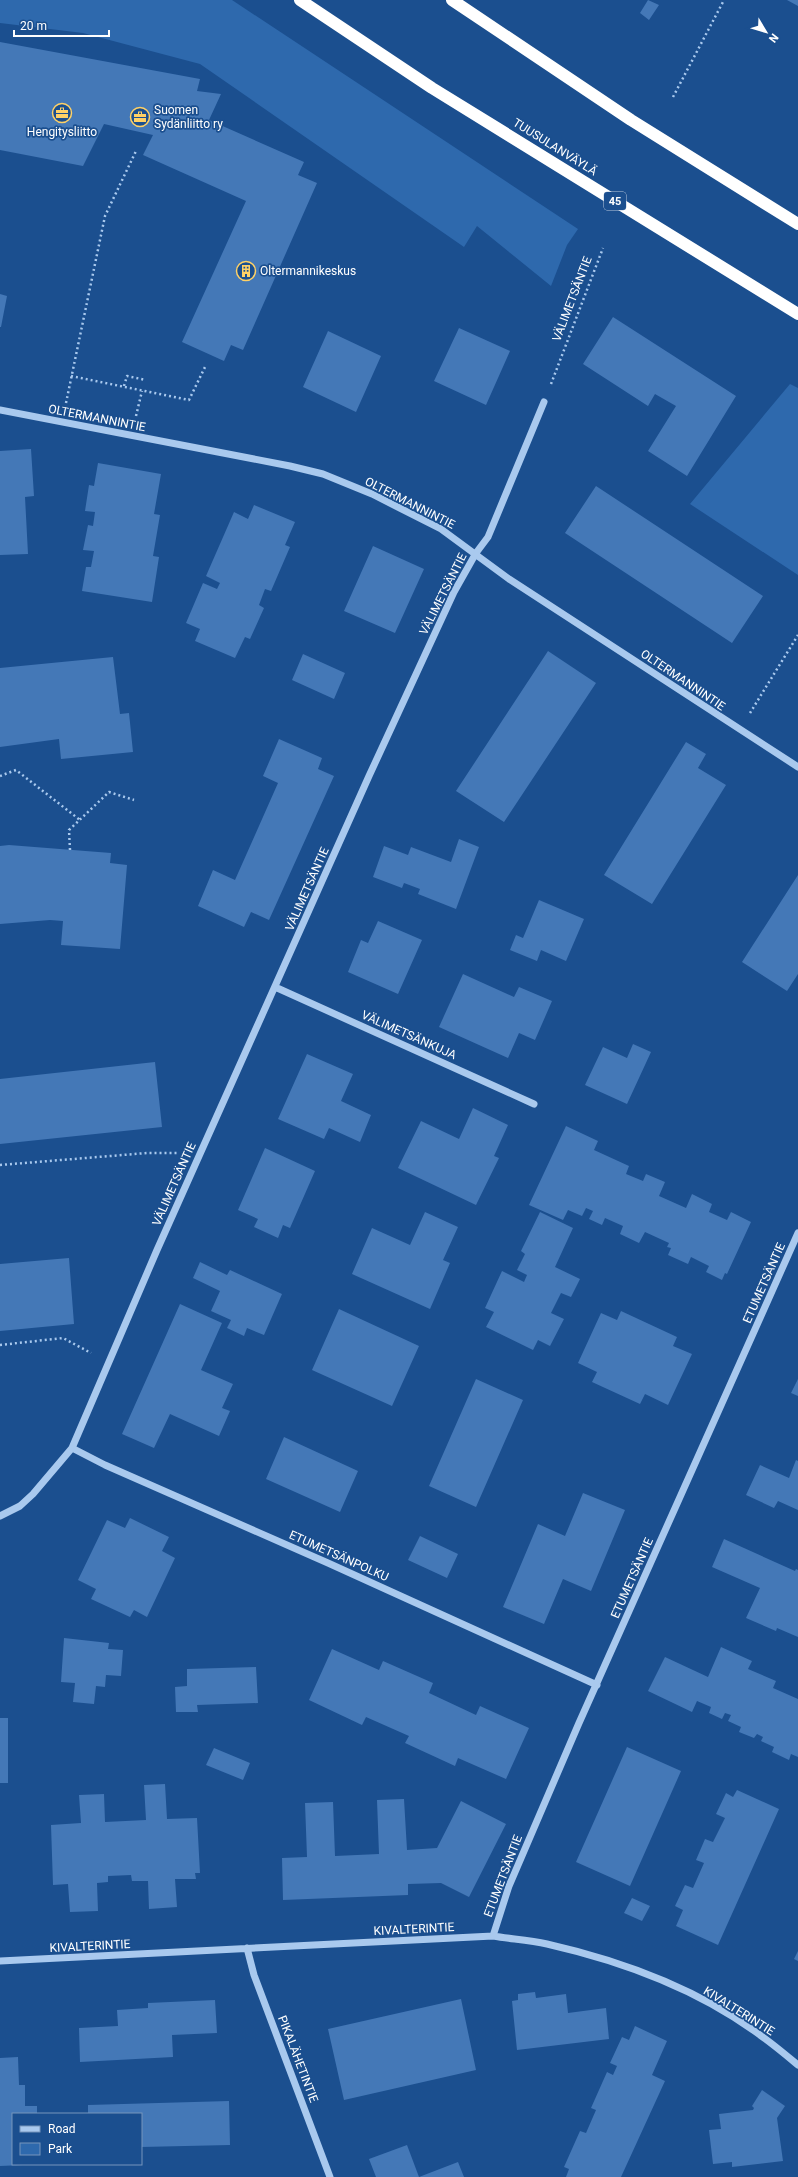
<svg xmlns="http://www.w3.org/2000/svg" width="798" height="2177" font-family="Roboto,sans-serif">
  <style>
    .green { fill: #2e69ad }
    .building { fill: #4478b7 }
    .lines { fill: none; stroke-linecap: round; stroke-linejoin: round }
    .path { stroke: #a9c9ee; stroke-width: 2.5; stroke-dasharray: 2 3; stroke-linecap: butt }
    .minor { stroke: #a9c9ee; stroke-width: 7 }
    .highway { stroke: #fff; stroke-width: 12 }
    .labels { text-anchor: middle; stroke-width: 3.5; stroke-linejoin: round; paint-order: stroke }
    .shield { fill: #1b4f8f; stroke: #bbcadd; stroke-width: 1 }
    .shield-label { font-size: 11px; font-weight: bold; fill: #fff }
    .poi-label { font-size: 12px; fill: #fff; stroke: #1b4f8f; text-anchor: start }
    .street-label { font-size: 12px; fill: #fff; stroke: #1b4f8f }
  </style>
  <rect width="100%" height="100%" fill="#1b4f8f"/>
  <path class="green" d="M 0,0 L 232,0 L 578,229 L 567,245 L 551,286 L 477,226 L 464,247 L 200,64 L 83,33 L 0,23 Z
    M 790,384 L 798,388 L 798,575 L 690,504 Z"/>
  <path class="building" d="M 648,0 L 659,5 L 649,20 L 640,13 Z
    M 787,0 L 798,0 L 798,6 Z
    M 0,42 L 200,79 L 197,91 L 221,94 L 209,120 L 304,162 L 298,175 L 317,183 L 243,350 L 231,345 L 224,361 L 182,342 L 246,201 L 143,155 L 153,135 L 104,124 L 83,166 L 0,150 Z
    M 0,294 L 7,296 L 1,327 L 0,327 Z
    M 613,317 L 736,396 L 687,476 L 648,451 L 676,406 L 655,394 L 648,406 L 583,364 Z
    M 459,328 L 510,351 L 486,405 L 434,381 Z
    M 328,331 L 381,356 L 356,412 L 303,387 Z
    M 31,449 L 34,496 L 25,497 L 28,554 L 0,555 L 0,451 Z
    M 98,463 L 161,474 L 154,514 L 160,515 L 153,556 L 159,557 L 152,602 L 82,591 L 86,567 L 91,567 L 94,551 L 83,550 L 88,525 L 93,526 L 95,512 L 85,511 L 89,485 L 94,486 Z
    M 596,486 L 763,596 L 732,643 L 565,533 Z
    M 254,505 L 295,522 L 285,545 L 290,547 L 271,591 L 265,589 L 259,605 L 264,608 L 250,639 L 245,637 L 235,658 L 195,641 L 200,629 L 186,623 L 203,583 L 217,589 L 220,583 L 206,576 L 234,512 L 248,519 Z
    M 373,546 L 424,569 L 395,633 L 344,611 Z
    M 548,651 L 596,683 L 504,822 L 456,791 Z
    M 303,654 L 345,673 L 334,699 L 292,680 Z
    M 113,657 L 120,714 L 129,713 L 133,752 L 61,759 L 59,739 L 0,747 L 0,668 Z
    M 279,739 L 322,758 L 318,769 L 334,776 L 269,920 L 251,912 L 244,927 L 198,906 L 213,870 L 235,880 L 278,783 L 263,776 Z
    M 686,742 L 706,754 L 698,768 L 726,785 L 652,904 L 604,875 Z
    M 459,839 L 479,847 L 456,909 L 418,894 L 420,889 L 404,883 L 402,888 L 373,877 L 384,846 L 408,855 L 411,847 L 451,862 Z
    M 9,845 L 111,853 L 110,863 L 127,865 L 120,949 L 61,945 L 63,921 L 50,920 L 0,924 L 0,846 Z
    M 798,875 L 798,974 L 787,991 L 742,962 Z
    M 539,900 L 584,919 L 566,961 L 541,950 L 537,961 L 510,950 L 516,935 L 523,938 Z
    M 378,921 L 422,940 L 398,994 L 348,972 L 361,940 L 368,943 Z
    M 463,974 L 514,997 L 519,987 L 552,1001 L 535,1040 L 519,1033 L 508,1058 L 439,1027 Z
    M 633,1044 L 651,1052 L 627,1104 L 585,1085 L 603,1047 L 627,1058 Z
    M 307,1054 L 353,1074 L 341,1101 L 371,1115 L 360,1142 L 329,1128 L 324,1139 L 278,1119 Z
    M 155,1062 L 162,1127 L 0,1144 L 0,1079 Z
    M 473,1108 L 508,1125 L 494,1156 L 499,1158 L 476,1205 L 398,1168 L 421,1121 L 459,1139 Z
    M 566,1126 L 598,1141 L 594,1150 L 629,1166 L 626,1174 L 643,1181 L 646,1174 L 665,1182 L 659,1196 L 686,1208 L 692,1194 L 712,1204 L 709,1212 L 727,1220 L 731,1212 L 751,1222 L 727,1274 L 725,1273 L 722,1280 L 706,1272 L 709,1266 L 691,1257 L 688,1264 L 668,1255 L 671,1248 L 667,1247 L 669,1243 L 645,1232 L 639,1243 L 620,1234 L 623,1226 L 605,1218 L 602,1225 L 589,1219 L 593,1211 L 586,1208 L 582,1216 L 568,1210 L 563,1220 L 529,1205 Z
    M 265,1148 L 315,1171 L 290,1228 L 283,1225 L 278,1238 L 254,1227 L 258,1219 L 238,1210 Z
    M 425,1212 L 458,1227 L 443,1260 L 450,1263 L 430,1309 L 352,1274 L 372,1228 L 410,1245 Z
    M 540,1212 L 573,1228 L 555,1267 L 580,1279 L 571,1297 L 561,1293 L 551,1313 L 564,1319 L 550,1346 L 538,1340 L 533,1350 L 486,1327 L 494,1312 L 485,1308 L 502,1271 L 524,1282 L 527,1275 L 517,1270 L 525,1254 L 521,1251 Z
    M 69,1258 L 74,1324 L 0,1331 L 0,1264 Z
    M 200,1262 L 227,1275 L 230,1270 L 282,1294 L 264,1335 L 247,1328 L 244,1336 L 227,1328 L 231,1320 L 211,1311 L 220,1291 L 193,1278 Z
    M 180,1304 L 222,1323 L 201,1370 L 233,1384 L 222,1408 L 230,1411 L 219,1436 L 170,1414 L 154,1448 L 122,1434 Z
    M 339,1309 L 419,1346 L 392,1406 L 312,1370 Z
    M 621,1311 L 677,1337 L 673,1346 L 692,1354 L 668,1405 L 645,1394 L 640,1404 L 592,1382 L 597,1372 L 578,1363 L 601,1313 L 617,1320 Z
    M 476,1379 L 523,1400 L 476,1507 L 429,1486 Z
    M 798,1379 L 798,1396 L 791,1393 Z
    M 284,1437 L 358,1471 L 340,1512 L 266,1479 Z
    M 796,1460 L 798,1461 L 798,1510 L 778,1501 L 774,1508 L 746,1495 L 760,1465 L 789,1478 Z
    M 583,1493 L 625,1510 L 591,1591 L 563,1579 L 544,1624 L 503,1607 L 538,1524 L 565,1536 Z
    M 130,1518 L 169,1537 L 162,1551 L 175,1558 L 147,1617 L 134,1610 L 130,1617 L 91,1599 L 96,1589 L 78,1580 L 107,1520 L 125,1528 Z
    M 420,1536 L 458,1554 L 447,1578 L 408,1560 Z
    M 724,1539 L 795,1571 L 796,1569 L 798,1570 L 798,1637 L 777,1628 L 776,1631 L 746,1618 L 760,1588 L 712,1567 Z
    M 64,1638 L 109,1643 L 108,1649 L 123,1650 L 121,1676 L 106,1675 L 105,1687 L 96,1686 L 94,1704 L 73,1702 L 75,1683 L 61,1682 Z
    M 721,1647 L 752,1661 L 748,1669 L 776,1681 L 773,1688 L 798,1699 L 798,1757 L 791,1754 L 789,1760 L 772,1752 L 774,1747 L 761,1741 L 763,1737 L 757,1734 L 754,1738 L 739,1732 L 741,1727 L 728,1721 L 731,1715 L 725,1713 L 722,1719 L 709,1713 L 711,1707 L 697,1701 L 692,1712 L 648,1691 L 665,1657 L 708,1677 Z
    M 332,1649 L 379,1670 L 383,1661 L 433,1683 L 429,1693 L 476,1715 L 480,1706 L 529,1728 L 506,1779 L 458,1758 L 455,1766 L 405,1743 L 409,1736 L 366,1717 L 362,1725 L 309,1700 Z
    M 256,1667 L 258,1703 L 197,1705 L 198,1712 L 176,1712 L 175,1687 L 187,1686 L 187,1669 Z
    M 0,1718 L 8,1718 L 8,1783 L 0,1783 Z
    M 627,1747 L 681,1771 L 630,1886 L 576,1862 Z
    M 214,1748 L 250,1763 L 243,1780 L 206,1765 Z
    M 165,1784 L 167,1819 L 197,1818 L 200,1873 L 195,1873 L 196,1879 L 175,1879 L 177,1907 L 149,1909 L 148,1881 L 132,1881 L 131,1875 L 108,1876 L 108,1882 L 97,1883 L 98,1911 L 70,1912 L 68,1884 L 53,1885 L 51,1825 L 81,1823 L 79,1795 L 104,1794 L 105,1822 L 146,1820 L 144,1785 Z
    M 737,1790 L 779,1809 L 718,1945 L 676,1926 L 683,1910 L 675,1906 L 685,1885 L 693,1888 L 704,1863 L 696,1860 L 705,1839 L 713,1842 L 725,1818 L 716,1814 L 726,1793 L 733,1797 Z
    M 404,1799 L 407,1850 L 437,1848 L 461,1801 L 506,1824 L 469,1897 L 441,1883 L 408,1884 L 408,1895 L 283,1900 L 282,1858 L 307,1857 L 305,1803 L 333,1802 L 335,1856 L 379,1854 L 377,1800 Z
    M 632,1898 L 650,1906 L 642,1921 L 624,1913 Z
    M 798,1951 L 798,1961 L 794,1959 Z
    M 535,1992 L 536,1998 L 566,1994 L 568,2013 L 606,2008 L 609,2039 L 517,2050 L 512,2001 L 518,2000 L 518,1994 Z
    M 461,1999 L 476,2070 L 344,2100 L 328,2029 Z
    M 215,2000 L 217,2033 L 172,2035 L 173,2057 L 80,2062 L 79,2028 L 118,2026 L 117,2010 L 148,2008 L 148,2003 Z
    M 635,2026 L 667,2041 L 652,2075 L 665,2081 L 621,2177 L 566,2177 L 569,2169 L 564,2167 L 580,2131 L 586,2133 L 596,2110 L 591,2108 L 607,2072 L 613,2075 L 617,2066 L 610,2063 L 622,2037 L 629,2040 Z
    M 18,2057 L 19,2085 L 25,2085 L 25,2106 L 37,2106 L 37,2114 L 13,2114 L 13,2164 L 23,2165 L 0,2166 L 0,2058 Z
    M 762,2090 L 785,2106 L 777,2118 L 783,2161 L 732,2167 L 732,2162 L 713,2164 L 709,2130 L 721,2129 L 719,2114 L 753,2110 L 754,2108 L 752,2106 Z
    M 229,2101 L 230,2145 L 141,2147 L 141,2114 L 88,2114 L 88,2105 Z
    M 407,2145 L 419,2177 L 376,2177 L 369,2159 Z
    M 458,2162 L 464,2177 L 419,2177 Z"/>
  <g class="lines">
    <path class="path" d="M 673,97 L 724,0
      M 71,376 L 189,400 L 205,367
      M 551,384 L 603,248
      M 124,386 L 127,376 L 146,380
      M 66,403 L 105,216 L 136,151
      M 136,416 L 142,391
      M 750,713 L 798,635
      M 0,776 L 16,770 L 80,820
      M 70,850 L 69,830 L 109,792 L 134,800
      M 0,1165 L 147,1153 L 179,1153
      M 0,1345 L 63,1338 L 91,1353"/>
    <path class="minor" d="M 0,410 L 290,466 L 323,474 L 372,494 L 441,529 L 509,579 L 798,767
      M 275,987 L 534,1104
      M 72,1448 L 105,1465 L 328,1563 L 597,1685
      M 0,1516 L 20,1506 L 33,1494 L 72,1448 L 157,1250 L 369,776 L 454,592 L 476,553 L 488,537 L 544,402
      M 493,1936 L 509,1886 L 579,1723 L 798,1233
      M 247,1948 L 254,1975 L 330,2177
      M 0,1961 L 493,1936 C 511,1939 529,1940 547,1944 C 622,1961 698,1989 760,2035 C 773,2044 786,2055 798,2065"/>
    <path class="highway" d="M 300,0 L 432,88 L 798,314
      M 452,0 L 631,120 L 798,224"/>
  </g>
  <defs>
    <symbol id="office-ring" viewBox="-11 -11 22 22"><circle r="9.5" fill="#1b4f8f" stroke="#ffd166" stroke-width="1.5"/><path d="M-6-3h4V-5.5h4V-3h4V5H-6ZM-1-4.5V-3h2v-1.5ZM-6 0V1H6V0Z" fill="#ffd166"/></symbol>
    <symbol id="building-ring" viewBox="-11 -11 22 22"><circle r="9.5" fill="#1b4f8f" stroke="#ffd166" stroke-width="1.5"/><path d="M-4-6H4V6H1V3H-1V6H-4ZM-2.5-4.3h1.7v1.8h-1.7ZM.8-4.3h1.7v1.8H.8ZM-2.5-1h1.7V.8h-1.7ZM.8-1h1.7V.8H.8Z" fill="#ffd166"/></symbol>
  </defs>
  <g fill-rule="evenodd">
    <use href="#office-ring" x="51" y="102" width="22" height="22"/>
    <use href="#office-ring" x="129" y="106" width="22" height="22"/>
    <use href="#building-ring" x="235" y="260" width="22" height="22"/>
  </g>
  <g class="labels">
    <rect class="shield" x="604" y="192" width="22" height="18" rx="3"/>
    <g class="shield-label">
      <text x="615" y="205">45</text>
    </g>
    <g class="poi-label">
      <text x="154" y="114">Suomen<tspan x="154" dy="14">Sydänliitto ry</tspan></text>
      <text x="62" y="136" text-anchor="middle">Hengitysliitto</text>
      <text x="260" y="275">Oltermannikeskus</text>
    </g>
    <g class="street-label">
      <text transform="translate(555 147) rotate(32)" y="4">TUUSULANVÄYLÄ</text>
      <text transform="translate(572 299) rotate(-69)" y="4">VÄLIMETSÄNTIE</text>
      <text transform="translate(97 418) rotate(11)" y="4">OLTERMANNINTIE</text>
      <text transform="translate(410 503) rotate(27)" y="4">OLTERMANNINTIE</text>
      <text transform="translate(443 594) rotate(-63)" y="4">VÄLIMETSÄNTIE</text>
      <text transform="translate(683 680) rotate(34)" y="4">OLTERMANNINTIE</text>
      <text transform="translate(307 889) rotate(-66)" y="4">VÄLIMETSÄNTIE</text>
      <text transform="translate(409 1035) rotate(24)" y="4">VÄLIMETSÄNKUJA</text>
      <text transform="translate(174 1184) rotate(-66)" y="4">VÄLIMETSÄNTIE</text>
      <text transform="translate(764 1283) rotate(-66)" y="4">ETUMETSÄNTIE</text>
      <text transform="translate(339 1556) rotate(24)" y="4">ETUMETSÄNPOLKU</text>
      <text transform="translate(632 1578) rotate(-66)" y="4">ETUMETSÄNTIE</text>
      <text transform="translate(503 1876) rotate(-69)" y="4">ETUMETSÄNTIE</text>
      <text transform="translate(414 1929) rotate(-3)" y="4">KIVALTERINTIE</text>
      <text transform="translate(90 1946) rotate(-3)" y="4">KIVALTERINTIE</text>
      <text transform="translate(739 2011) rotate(32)" y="4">KIVALTERINTIE</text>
      <text transform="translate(298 2059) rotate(69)" y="4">PIKALÄHETINTIE</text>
    </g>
  </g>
  <rect x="12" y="2113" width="130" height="52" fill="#1b4f8f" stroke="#7695bc"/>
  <rect x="20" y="2126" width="20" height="6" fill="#a9c9ee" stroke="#7695bc"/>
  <text x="48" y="2133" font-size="12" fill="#ffffff">Road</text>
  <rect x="20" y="2143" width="20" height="12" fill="#2e69ad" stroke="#7695bc"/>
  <text x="48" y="2153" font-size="12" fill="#ffffff">Park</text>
  <g transform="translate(766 32) rotate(128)" stroke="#1b4f8f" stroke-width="3" paint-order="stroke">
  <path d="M0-3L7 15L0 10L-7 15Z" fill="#ffffff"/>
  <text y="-6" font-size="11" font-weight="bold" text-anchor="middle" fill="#ffffff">N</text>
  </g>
  <path d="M14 30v6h95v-6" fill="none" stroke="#ffffff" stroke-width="2"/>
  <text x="20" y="30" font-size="12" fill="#ffffff" stroke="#1b4f8f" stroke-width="3" paint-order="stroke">20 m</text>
</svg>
